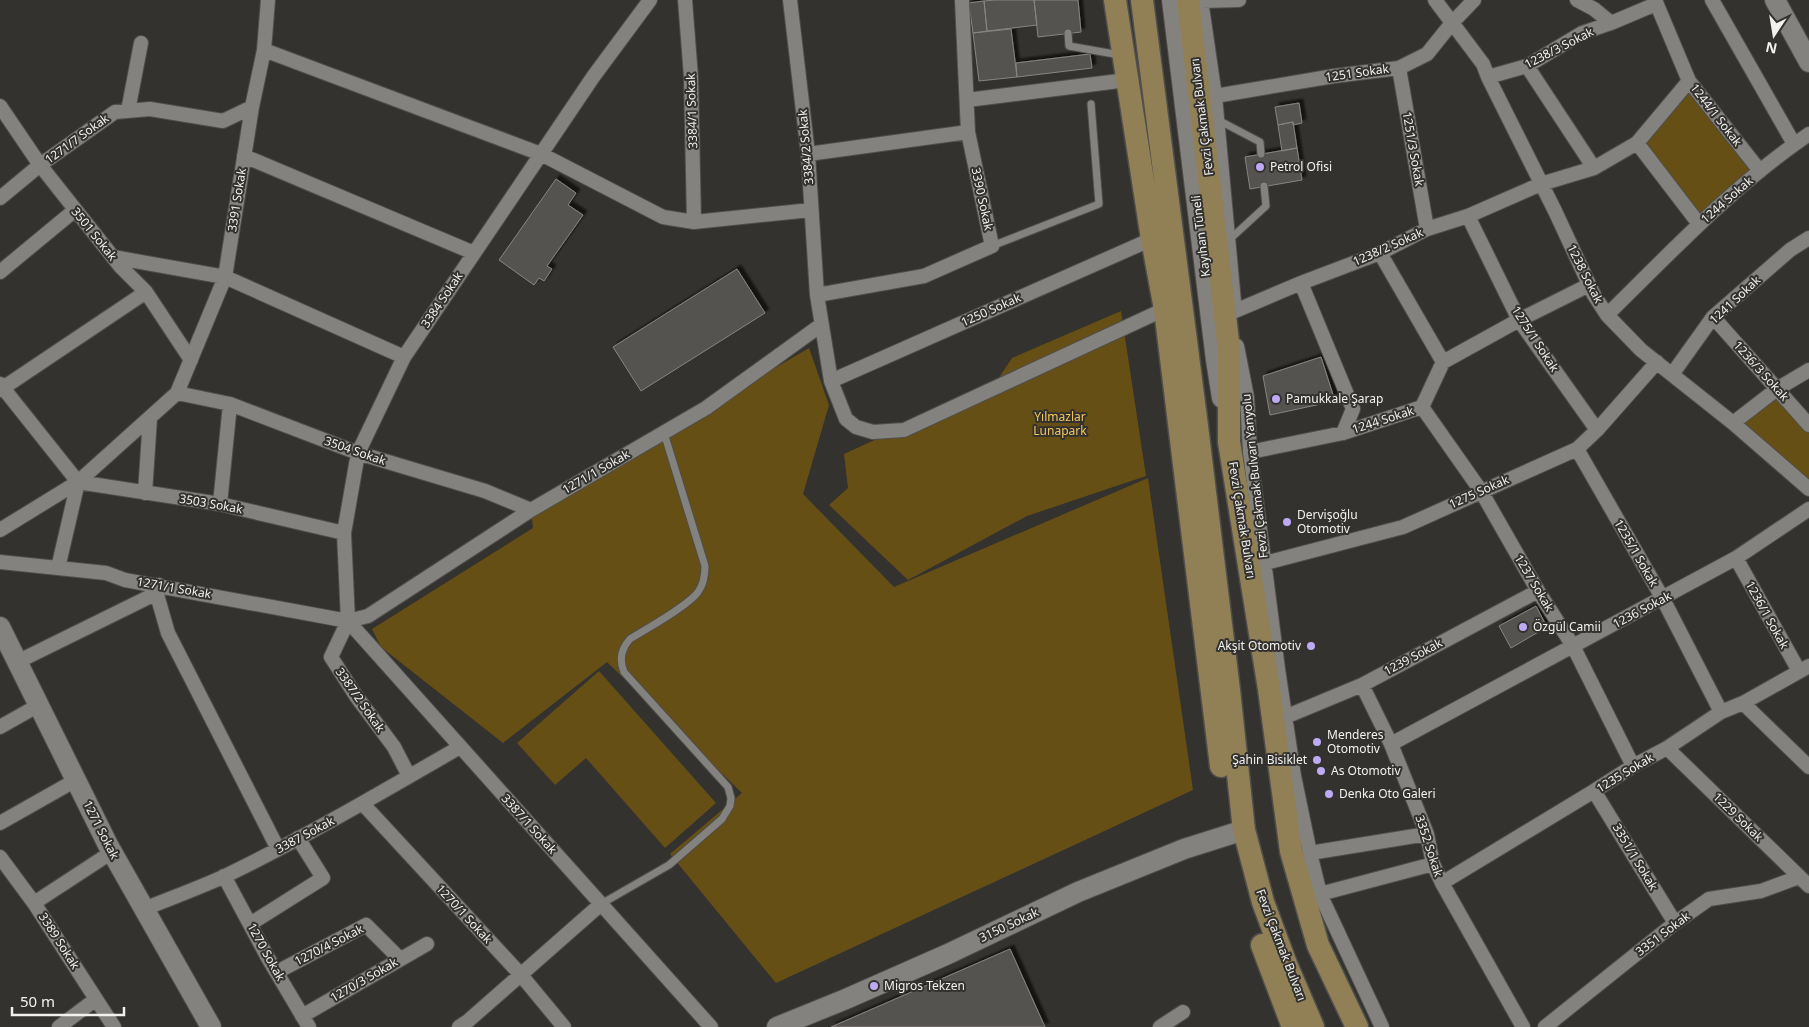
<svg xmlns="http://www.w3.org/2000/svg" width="1809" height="1027" font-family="'Noto Sans',sans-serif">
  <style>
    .green { fill: #664f15 }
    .building { fill: #54524f; stroke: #878582; filter: url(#shadow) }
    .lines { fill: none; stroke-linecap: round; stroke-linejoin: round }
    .lane-casing { stroke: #4f4e4b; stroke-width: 9 }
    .street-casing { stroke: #4f4e4b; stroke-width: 16 }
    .secondary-casing { stroke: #4f4e4b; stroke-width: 22 }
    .primary-casing { stroke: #4f4e4b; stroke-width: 25 }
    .lane { stroke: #83827e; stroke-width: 7 }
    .street { stroke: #83827e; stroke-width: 14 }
    .secondary { stroke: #83827e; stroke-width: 20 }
    .primary { stroke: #918055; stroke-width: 22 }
    .poi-dot { fill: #bea9f4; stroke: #33322f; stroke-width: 2 }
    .labels { text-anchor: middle; stroke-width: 4; stroke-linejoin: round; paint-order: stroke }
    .street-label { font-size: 12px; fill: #f2f1ef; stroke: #33322f }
    .poi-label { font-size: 12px; fill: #f2f1ef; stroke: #33322f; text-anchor: start }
    .park-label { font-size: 12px; fill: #f1c65e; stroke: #33322f }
  </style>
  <defs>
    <filter id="shadow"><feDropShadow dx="4" dy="-4" stdDeviation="1" flood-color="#0009"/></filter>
  </defs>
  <rect width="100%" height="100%" fill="#33322f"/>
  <path class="green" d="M 1689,81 L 1760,171 L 1699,224 L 1637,143 Z
    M 1121,311 L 1146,476 L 1027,516 L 908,580 L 829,505 L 848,488 L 844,454 L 994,385 L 1012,358 Z
    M 809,348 L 829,405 L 803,494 L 894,587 L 1148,478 L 1193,790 L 776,983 L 670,854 L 742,793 L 607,662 L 503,743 L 381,647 L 372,629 L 533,528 L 531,510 Z
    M 1777,389 L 1809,425 L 1809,489 L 1733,423 Z
    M 599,671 L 716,803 L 665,848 L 586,758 L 555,785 L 517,743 Z"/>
  <path class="building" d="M 995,0 L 1034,0 L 1037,25 L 987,31 L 984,1 Z
    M 1034,0 L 1078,0 L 1081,32 L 1038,37 Z
    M 984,1 L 987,31 L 973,33 L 969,3 Z
    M 1011,29 L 1017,77 L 979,81 L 973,33 Z
    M 1090,54 L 1092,68 L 1017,77 L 1016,63 Z
    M 1299,103 L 1302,123 L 1293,125 L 1293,122 L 1278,125 L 1275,107 Z
    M 1293,122 L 1297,148 L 1282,151 L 1278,125 Z
    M 1297,148 L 1302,180 L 1250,189 L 1245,157 Z
    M 556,179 L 576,193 L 568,205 L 583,215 L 547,266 L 552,269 L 544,281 L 539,278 L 534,285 L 499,260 Z
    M 737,269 L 765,313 L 641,391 L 613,347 Z
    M 1321,357 L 1335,401 L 1270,415 L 1263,376 Z
    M 1536,606 L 1547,627 L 1511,648 L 1499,626 Z
    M 1010,949 L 1045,1027 L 831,1027 Z"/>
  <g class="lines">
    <defs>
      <path id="lane" d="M 1068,33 L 1069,46 L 1120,55
        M 1218,120 L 1260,142 L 1261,154
        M 1229,240 L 1266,206 L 1264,186
        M 992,246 L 1099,204 L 1091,104
        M 601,904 L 669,865 L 722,819 L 730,806 L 731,798 L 728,787 L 624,672 C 619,660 621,649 630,639 C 646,629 688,606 698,592 C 704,584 705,575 705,566 L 664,433"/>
      <path id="street" d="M 650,0 L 593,77 L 404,357 L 358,453 L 344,533 L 348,621 L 368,616 L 531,510 L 706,408 L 821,325
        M 685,0 L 691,77 L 694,222
        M 790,0 L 808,154 L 817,295 L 831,381 L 846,419 L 856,427 L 873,432 L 904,430 L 1165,309
        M 1201,0 L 1215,96 L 1234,302
        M 1435,0 L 1483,64 L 1488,77 L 1555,211 L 1594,295 L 1607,315 L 1641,350 L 1733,423 L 1809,489
        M 1577,0 L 1594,9 L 1611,23
        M 1655,0 L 1689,81 L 1760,171
        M 1712,0 L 1794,144
        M 1201,1 L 1239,0
        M 264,50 L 541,154 L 663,217 L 694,222 L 811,210
        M 1527,66 L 1594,168
        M 1399,68 L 1427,229
        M 1488,77 L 1527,66 L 1582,33 L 1611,23 L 1656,4
        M 1215,96 L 1334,76 L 1399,68 L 1427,54 L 1452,23 L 1474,0
        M 967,100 L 1127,80
        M 0,106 L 40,165 L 120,266 L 146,292 L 191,360
        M 128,111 L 141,43
        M 1637,143 L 1699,224
        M 808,154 L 968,132
        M 244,156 L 474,253
        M 0,198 L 40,165 L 115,112 L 150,109 L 223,121 L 252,107
        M 1468,216 L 1519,320 L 1597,430
        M 1380,253 L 1443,362
        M 113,257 L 225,277 L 404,357
        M 0,272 L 75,210
        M 1301,283 L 1353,409 L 1343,433
        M 817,295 L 924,276 L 992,246 L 968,132 L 962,0
        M 1235,311 L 1301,283 L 1380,253 L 1427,229 L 1468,216 L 1541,184 L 1594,168 L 1637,143 L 1689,81
        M 1607,315 C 1671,252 1734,185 1809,134
        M 1713,317 L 1809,425
        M 1237,346 L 1247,397 L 1250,452 L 1278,669 L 1294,776 L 1310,853 L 1320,894 L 1382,1027
        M 1673,373 L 1713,317 L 1790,250 L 1809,238
        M 831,381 L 1152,239
        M 0,384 L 78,482
        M 0,390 L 146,292
        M 177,393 L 225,277 L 252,107 L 264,50 L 268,0
        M 177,393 L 230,404 L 358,453 L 485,491 L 531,510
        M 1422,407 L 1481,491 L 1538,591 L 1573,646 L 1633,766
        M 1733,423 L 1777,389 L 1809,370
        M 1577,449 L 1663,599 L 1721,712
        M 1250,452 L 1343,433 L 1422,407 L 1443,362 L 1519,320 L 1589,285
        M 78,482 L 220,504 L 344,533
        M 145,493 L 150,418
        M 220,504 L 230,404
        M 0,530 L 78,482 L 177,393
        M 1736,558 L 1799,671
        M 0,562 L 106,573 L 125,580 L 348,621
        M 1265,563 L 1403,527 L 1577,449 L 1597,430 L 1657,362
        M 58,568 L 78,482
        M 159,585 L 155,588 L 168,633 L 278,849
        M 348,621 L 711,1027
        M 348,621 L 331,657 L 356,696 L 394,747 L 409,776
        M 17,662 L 157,593
        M 1362,685 L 1391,744 L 1427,834 L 1433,864 L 1442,883 L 1523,1027
        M 1743,703 L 1809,767
        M 1285,717 L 1362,685 L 1538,591
        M 0,727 L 39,705
        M 1391,744 L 1736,558 L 1809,509
        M 1667,748 L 1809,886
        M 1594,791 L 1675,923
        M 363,804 L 521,975 L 564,1027
        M 0,823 L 76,780
        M 1310,853 L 1427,834
        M 0,857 L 34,903 L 114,1027
        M 224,876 L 268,958 L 309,1027
        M 1442,883 L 1594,791 L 1633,766 L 1667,748 L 1721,712 L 1743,703 L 1809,666
        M 1320,894 L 1433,864
        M 34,903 L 112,852
        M 144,909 C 171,898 199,888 225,876 C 306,837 382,792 460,747
        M 250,924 L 323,878 L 298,838
        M 277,972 L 366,925 L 400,959
        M 302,1016 L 427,944
        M 59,1027 L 96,999
        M 459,1027 L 468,1021 L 601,904
        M 1160,1027 L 1183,1012
        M 1545,1027 L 1675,923 L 1709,899 L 1761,891 L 1799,877"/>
      <path id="secondary" d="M 1172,0 L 1216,360 L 1222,398
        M 1775,0 L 1809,62
        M 0,627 L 108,845 L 211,1027
        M 777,1027 L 846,999 L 948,954 L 1078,892 L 1184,849 L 1244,830"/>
      <path id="primary" d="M 1115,0 L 1152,239 L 1165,309 L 1221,766
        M 1142,0 L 1197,426 L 1229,690 L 1244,830 L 1263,902 L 1286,964 L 1313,1027
        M 1188,0 L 1229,350 L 1229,442 L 1269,689 L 1291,851 L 1318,945 L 1357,1027
        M 1262,945 L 1293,1027"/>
    </defs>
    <use href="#lane" class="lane-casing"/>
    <use href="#street" class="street-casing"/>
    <use href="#secondary" class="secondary-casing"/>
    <use href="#primary" class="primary-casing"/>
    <use href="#lane" class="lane"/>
    <use href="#street" class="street"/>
    <use href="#secondary" class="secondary"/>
    <use href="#primary" class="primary"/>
  </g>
  <g class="poi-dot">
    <circle cx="1260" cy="167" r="5"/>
    <circle cx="1276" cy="399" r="5"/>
    <circle cx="1287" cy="522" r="5"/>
    <circle cx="1523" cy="627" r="5"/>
    <circle cx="1311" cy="646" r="5"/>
    <circle cx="1317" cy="742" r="5"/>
    <circle cx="1317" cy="760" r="5"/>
    <circle cx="1321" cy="771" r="5"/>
    <circle cx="1329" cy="794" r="5"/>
    <circle cx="874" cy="986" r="5"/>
  </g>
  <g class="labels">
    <g class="street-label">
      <text transform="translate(1559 48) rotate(-27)" y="4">1238/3 Sokak</text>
      <text transform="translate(1357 73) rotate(-8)" y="4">1251 Sokak</text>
      <text transform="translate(692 111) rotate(-92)" y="4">3384/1 Sokak</text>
      <text transform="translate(1716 115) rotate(52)" y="4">1244/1 Sokak</text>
      <text transform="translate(1202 117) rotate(-97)" y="4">Fevzi Çakmak Bulvarı</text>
      <text transform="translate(77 139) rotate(-36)" y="4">1271/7 Sokak</text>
      <text transform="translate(806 147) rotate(-95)" y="4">3384/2 Sokak</text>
      <text transform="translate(1413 149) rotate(80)" y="4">1251/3 Sokak</text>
      <text transform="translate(982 199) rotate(78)" y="4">3390 Sokak</text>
      <text transform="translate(237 200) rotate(-81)" y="4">3391 Sokak</text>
      <text transform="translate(1727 200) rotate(-41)" y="4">1244 Sokak</text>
      <text transform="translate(94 234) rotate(51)" y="4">3501 Sokak</text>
      <text transform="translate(1201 236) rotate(-97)" y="4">Kayıhan Tüneli</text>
      <text transform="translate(1388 247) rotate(-24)" y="4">1238/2 Sokak</text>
      <text transform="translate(1585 274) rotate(63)" y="4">1238 Sokak</text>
      <text transform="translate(442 300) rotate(-56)" y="4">3384 Sokak</text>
      <text transform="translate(1735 300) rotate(-43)" y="4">1241 Sokak</text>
      <text transform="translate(991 310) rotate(-24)" y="4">1250 Sokak</text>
      <text transform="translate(1535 339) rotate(57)" y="4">1275/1 Sokak</text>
      <text transform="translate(1761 371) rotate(48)" y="4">1236/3 Sokak</text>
      <text transform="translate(1383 420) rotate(-18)" y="4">1244 Sokak</text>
      <text transform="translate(355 451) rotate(19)" y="4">3504 Sokak</text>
      <text transform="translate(596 472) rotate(-30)" y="4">1271/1 Sokak</text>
      <text transform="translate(1255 476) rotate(-96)" y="4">Fevzi Çakmak Bulvarı Yanyolu</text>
      <text transform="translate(1479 492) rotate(-24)" y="4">1275 Sokak</text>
      <text transform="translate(211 504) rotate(10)" y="4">3503 Sokak</text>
      <text transform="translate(1242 520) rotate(81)" y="4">Fevzi Çakmak Bulvarı</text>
      <text transform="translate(1636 553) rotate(60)" y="4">1235/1 Sokak</text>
      <text transform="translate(1534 583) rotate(59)" y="4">1237 Sokak</text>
      <text transform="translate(174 588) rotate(10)" y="4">1271/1 Sokak</text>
      <text transform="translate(1642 610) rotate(-28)" y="4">1236 Sokak</text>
      <text transform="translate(1767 615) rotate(61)" y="4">1236/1 Sokak</text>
      <text transform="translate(1413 657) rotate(-28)" y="4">1239 Sokak</text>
      <text transform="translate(360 700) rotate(55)" y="4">3387/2 Sokak</text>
      <text transform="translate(1625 773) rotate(-31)" y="4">1235 Sokak</text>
      <text transform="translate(1738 817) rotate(44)" y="4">1229 Sokak</text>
      <text transform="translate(529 824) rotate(48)" y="4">3387/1 Sokak</text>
      <text transform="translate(101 830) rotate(63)" y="4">1271 Sokak</text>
      <text transform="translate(305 835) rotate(-28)" y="4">3387 Sokak</text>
      <text transform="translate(1429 846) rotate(72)" y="4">3352 Sokak</text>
      <text transform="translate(1635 857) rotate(59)" y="4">3351/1 Sokak</text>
      <text transform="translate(464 914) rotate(47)" y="4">1270/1 Sokak</text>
      <text transform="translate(1009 925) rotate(-25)" y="4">3150 Sokak</text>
      <text transform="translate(1663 934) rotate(-37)" y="4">3351 Sokak</text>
      <text transform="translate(59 941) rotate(57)" y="4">3389 Sokak</text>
      <text transform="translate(329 945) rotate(-27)" y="4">1270/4 Sokak</text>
      <text transform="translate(1281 945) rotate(69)" y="4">Fevzi Çakmak Bulvarı</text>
      <text transform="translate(266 952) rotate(61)" y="4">1270 Sokak</text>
      <text transform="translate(364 980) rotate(-30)" y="4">1270/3 Sokak</text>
    </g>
    <g class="poi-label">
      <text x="1270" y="171">Petrol Ofisi</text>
      <text x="1286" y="403">Pamukkale Şarap</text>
      <text x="1297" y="519">Dervişoğlu<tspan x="1297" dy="14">Otomotiv</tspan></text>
      <text x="1533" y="631">Özgül Camii</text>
      <text x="1301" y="650" text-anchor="end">Akşit Otomotiv</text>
      <text x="1327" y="739">Menderes<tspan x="1327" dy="14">Otomotiv</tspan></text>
      <text x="1307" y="764" text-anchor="end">Şahin Bisiklet</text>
      <text x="1331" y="775">As Otomotiv</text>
      <text x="1339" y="798">Denka Oto Galeri</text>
      <text x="884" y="990">Migros Tekzen</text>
    </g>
    <g class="park-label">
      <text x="1060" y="421">Yılmazlar<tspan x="1060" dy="14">Lunapark</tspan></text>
    </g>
  </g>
  <g transform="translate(1774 35) rotate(192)" stroke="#33322f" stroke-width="4" paint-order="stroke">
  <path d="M0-4L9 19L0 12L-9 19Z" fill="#f2f1ef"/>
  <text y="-8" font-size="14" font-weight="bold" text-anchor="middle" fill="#f2f1ef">N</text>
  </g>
  <path d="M12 1007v8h112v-8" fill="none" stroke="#f2f1ef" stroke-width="2.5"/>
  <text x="20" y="1007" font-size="15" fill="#f2f1ef" stroke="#33322f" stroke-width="4" paint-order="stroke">50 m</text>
</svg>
